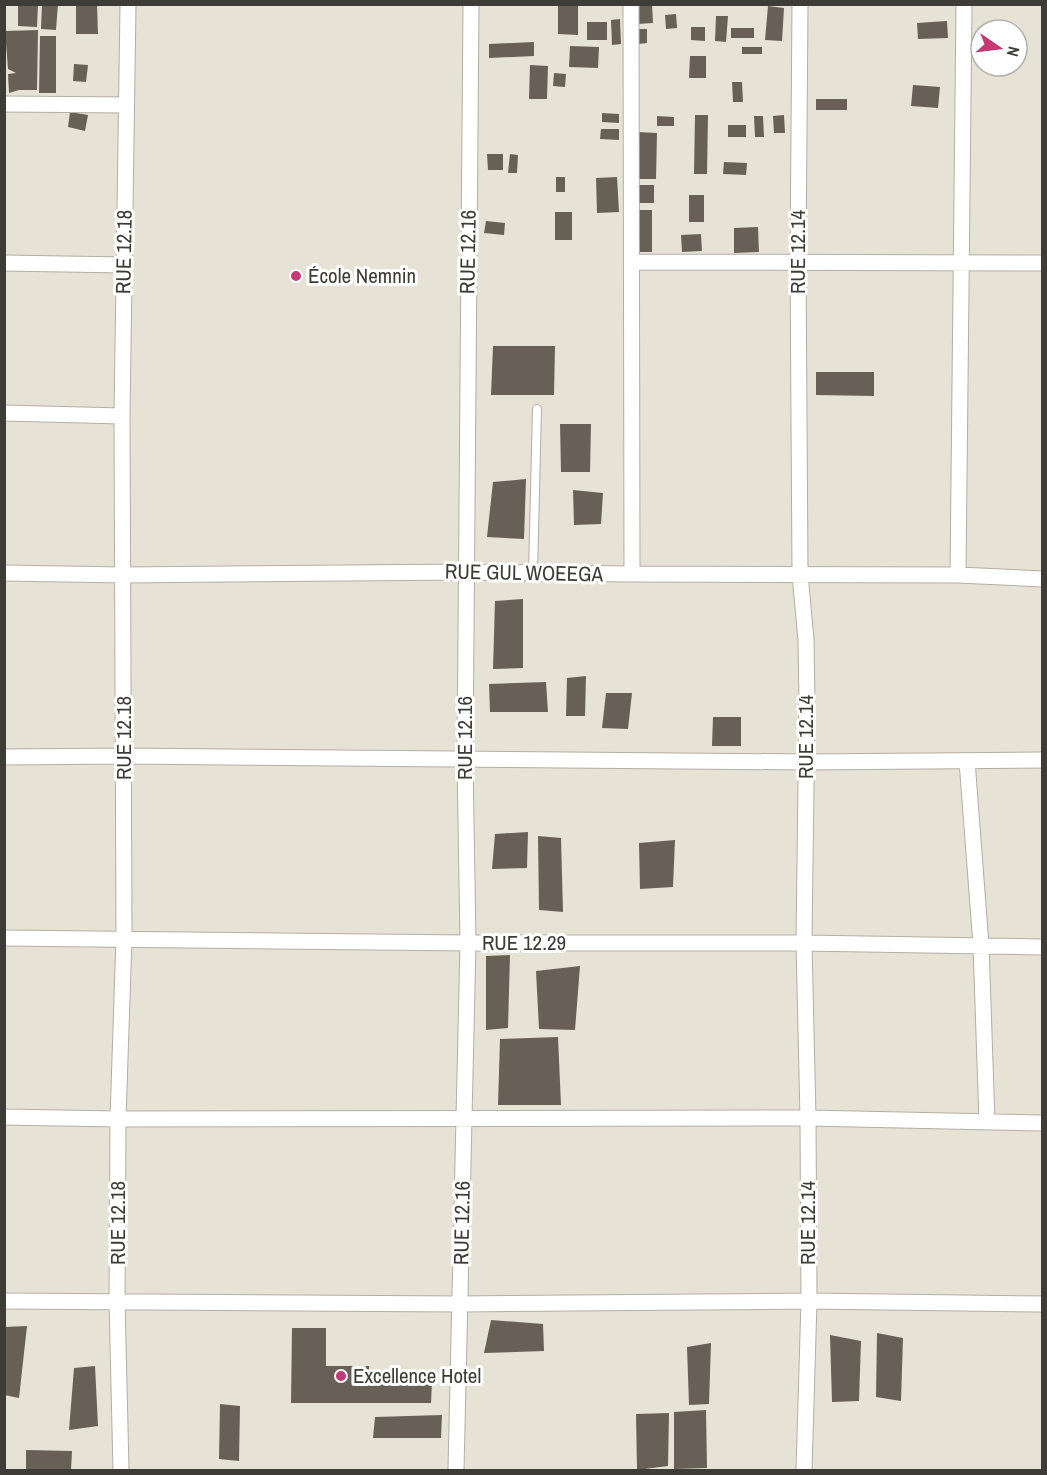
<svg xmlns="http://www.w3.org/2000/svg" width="1047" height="1475" font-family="'Archivo Narrow',sans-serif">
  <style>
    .building { fill: #686057 }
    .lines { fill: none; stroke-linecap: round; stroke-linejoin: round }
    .lane-casing { stroke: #b3afa3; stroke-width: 10 }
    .street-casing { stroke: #b3afa3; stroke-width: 17 }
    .lane { stroke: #fff; stroke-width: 8 }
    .street { stroke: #fff; stroke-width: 15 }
    .poi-dot { fill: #c33973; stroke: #fff; stroke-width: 2 }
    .labels { text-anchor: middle; stroke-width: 6; stroke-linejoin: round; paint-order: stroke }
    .street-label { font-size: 21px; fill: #3d3c37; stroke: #fff }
    .poi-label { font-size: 21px; fill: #3d3c37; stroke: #fff; text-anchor: start }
  </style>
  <rect width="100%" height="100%" fill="#e6e2d5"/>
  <path class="building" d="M 18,4 L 38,4 L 37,27 L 18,26 Z
    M 42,4 L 58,4 L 56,30 L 41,29 Z
    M 76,4 L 97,4 L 98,34 L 76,34 Z
    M 636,4 L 652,4 L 653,23 L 637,24 Z
    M 558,5 L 578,5 L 578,35 L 558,34 Z
    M 768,6 L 784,8 L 782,41 L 765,40 Z
    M 676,14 L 677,28 L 666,29 L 665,15 Z
    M 716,16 L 728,16 L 726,42 L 715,41 Z
    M 620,19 L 621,44 L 612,45 L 611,20 Z
    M 947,21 L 948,38 L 918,39 L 917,23 Z
    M 587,22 L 607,22 L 607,40 L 587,40 Z
    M 691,27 L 705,27 L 705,41 L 691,40 Z
    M 731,28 L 754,28 L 754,38 L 731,38 Z
    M 638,29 L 647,29 L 647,43 L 638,44 Z
    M 38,30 L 37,90 L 19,90 L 9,93 L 8,74 L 16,73 L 8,69 L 5,31 Z
    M 40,36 L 56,36 L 56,93 L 39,93 Z
    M 534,42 L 534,56 L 489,58 L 489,44 Z
    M 570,46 L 599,47 L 598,68 L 569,67 Z
    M 742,47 L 762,47 L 762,54 L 742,54 Z
    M 690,56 L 706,56 L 706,78 L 689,78 Z
    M 74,64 L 88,65 L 86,82 L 73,81 Z
    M 530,65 L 548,66 L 547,99 L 529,99 Z
    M 554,73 L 566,74 L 565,87 L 553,86 Z
    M 732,82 L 742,82 L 743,102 L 733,102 Z
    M 913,85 L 940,87 L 938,108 L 911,106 Z
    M 816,99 L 847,99 L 847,110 L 816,110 Z
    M 70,112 L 88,115 L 85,131 L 68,127 Z
    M 602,113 L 619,114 L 619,123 L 602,122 Z
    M 695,115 L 708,115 L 707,174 L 694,174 Z
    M 784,115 L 785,133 L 774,133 L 773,116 Z
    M 657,116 L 674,117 L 674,126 L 657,126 Z
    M 754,116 L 763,116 L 764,137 L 755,137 Z
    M 728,125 L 746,125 L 746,137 L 728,137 Z
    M 601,129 L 619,129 L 619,140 L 600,139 Z
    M 638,132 L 657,133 L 656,179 L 637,179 Z
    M 487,154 L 503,154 L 503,170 L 488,170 Z
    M 510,154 L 518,155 L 517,173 L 508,173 Z
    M 724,162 L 747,163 L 746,175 L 723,174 Z
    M 556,177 L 565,177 L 565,192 L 556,192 Z
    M 617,177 L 619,212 L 597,213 L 596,178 Z
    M 634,185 L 654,185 L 654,203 L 634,203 Z
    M 689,195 L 704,195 L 704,222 L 689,222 Z
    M 634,210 L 652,210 L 652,252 L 635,252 Z
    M 555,212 L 572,212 L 572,240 L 555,240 Z
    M 486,221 L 505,223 L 504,235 L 484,233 Z
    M 758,227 L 759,252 L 734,253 L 734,228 Z
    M 701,234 L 702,251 L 682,252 L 681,235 Z
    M 493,346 L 555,346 L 554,395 L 491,395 Z
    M 816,372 L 874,372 L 874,396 L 816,395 Z
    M 560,424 L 591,424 L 590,472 L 561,472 Z
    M 526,479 L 524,539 L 487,537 L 493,482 Z
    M 573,490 L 603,493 L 601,524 L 574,525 Z
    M 523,599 L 523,668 L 493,669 L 495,601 Z
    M 586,676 L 585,716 L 566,716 L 567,678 Z
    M 546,682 L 548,712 L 490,712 L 489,684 Z
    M 606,693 L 632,693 L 628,729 L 602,728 Z
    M 713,717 L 741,717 L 741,746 L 712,746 Z
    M 528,832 L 527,868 L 492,869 L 495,834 Z
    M 538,836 L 561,838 L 563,912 L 539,910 Z
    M 675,840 L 673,887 L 640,889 L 639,843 Z
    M 510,955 L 508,1028 L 486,1030 L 486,956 Z
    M 580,966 L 575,1030 L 539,1029 L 536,971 Z
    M 558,1037 L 561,1105 L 498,1105 L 500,1039 Z
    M 491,1320 L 543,1324 L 544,1351 L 484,1353 Z
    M 27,1326 L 19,1398 L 4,1395 L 4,1327 Z
    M 292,1328 L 326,1328 L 326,1366 L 369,1366 L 369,1381 L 432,1381 L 431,1403 L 291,1403 Z
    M 877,1333 L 903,1338 L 901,1401 L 876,1397 Z
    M 830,1335 L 861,1341 L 859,1401 L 832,1402 Z
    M 711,1343 L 709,1404 L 689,1405 L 687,1347 Z
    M 95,1366 L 98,1426 L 69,1430 L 74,1368 Z
    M 220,1404 L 240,1406 L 239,1461 L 219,1459 Z
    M 706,1410 L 707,1468 L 674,1469 L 674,1412 Z
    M 669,1413 L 668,1466 L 637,1470 L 636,1414 Z
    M 442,1415 L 441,1438 L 373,1438 L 375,1417 Z
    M 26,1450 L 72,1451 L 71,1470 L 26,1470 Z"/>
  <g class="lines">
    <defs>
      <path id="lane" d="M 533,573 L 537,409"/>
      <path id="street" d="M 631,4 L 632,574
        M 800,4 L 798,261 L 800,574 L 806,640 L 807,704 L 804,943 L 808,1118 L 809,1301 L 804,1470
        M 4,104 L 126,105
        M 632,262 L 1042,263
        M 4,263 L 124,265
        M 4,413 L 122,416
        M 4,573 L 124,575 L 466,572 L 632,574 L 958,575 L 1042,579
        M 958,575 L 964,4
        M 4,757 L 124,756 L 806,762 L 1042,760
        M 967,761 L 981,945 L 987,1122
        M 4,938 L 468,943 L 804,943 L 1042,947
        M 4,1117 L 118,1119 L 808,1118 L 1042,1123
        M 4,1301 L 461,1304 L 809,1301 L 1042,1304
        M 121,1470 L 117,1301 L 118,1119 L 124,938 L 122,416 L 128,4
        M 456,1470 L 468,943 L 465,760 L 471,4"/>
    </defs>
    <use href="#lane" class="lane-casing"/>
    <use href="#street" class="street-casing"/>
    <use href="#lane" class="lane"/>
    <use href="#street" class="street"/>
  </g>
  <g class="poi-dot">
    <circle cx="296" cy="276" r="6"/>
    <circle cx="341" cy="1376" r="6"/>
  </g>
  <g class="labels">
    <g class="street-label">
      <text transform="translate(124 252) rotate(-89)" y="7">RUE 12.18</text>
      <text transform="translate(468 252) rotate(-89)" y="7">RUE 12.16</text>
      <text transform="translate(798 252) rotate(-90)" y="7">RUE 12.14</text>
      <text transform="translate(524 573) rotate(1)" y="7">RUE GUL WOEEGA</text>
      <text transform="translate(806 737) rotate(-90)" y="7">RUE 12.14</text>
      <text transform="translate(124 738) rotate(-90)" y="7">RUE 12.18</text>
      <text transform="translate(465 738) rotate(-90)" y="7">RUE 12.16</text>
      <text x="524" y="950">RUE 12.29</text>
      <text transform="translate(118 1223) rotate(-90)" y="7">RUE 12.18</text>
      <text transform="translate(462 1223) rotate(-89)" y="7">RUE 12.16</text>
      <text transform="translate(808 1223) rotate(-90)" y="7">RUE 12.14</text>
    </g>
    <g class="poi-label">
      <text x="308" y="283">École Nemnin</text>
      <text x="353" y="1383">Excellence Hotel</text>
    </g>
  </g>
  <rect width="1047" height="1475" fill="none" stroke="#3d3c37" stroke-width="12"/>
  <g transform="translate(999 48) rotate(104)"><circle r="28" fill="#ffffff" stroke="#b1b1af" stroke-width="1.5"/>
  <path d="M0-4.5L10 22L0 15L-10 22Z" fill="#c33973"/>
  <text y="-9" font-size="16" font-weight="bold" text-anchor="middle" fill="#3d3c37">N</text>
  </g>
</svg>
